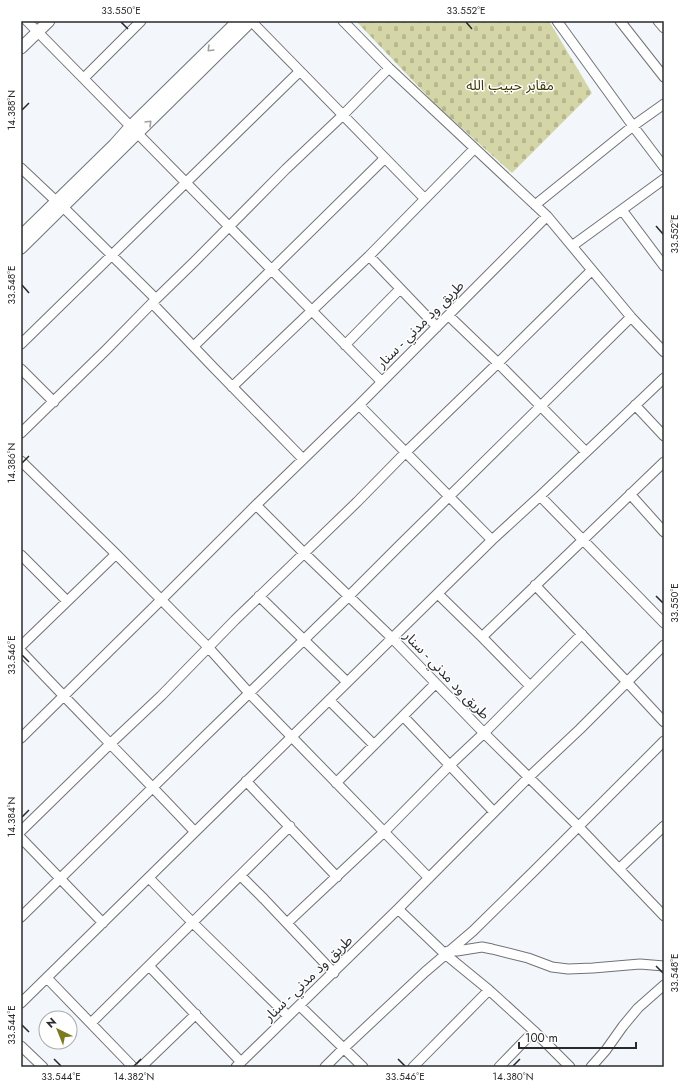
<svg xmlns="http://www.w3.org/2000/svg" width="685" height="1088" font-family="Jost,'Noto Sans Arabic',sans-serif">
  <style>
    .cemetery { fill: url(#cemetery-stones) }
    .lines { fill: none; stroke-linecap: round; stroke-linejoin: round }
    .minor-casing { stroke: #707376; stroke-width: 11 }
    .tertiary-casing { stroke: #707376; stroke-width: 13 }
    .minor { stroke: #fff; stroke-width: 9 }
    .tertiary { stroke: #fff; stroke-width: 11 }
    .oneway { stroke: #9f9fa0 }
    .ticks { fill: none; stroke: #292a2c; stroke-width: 1.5 }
    .labels { text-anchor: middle; stroke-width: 3; stroke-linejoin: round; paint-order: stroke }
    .park-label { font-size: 14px; fill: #3b3a00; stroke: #fff }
    .street-label { font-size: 14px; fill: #292a2c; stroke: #fff }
    .neatline { fill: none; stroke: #292a2c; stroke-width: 1.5 }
    .ticks-label { font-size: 10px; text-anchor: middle; fill: #292a2c }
  </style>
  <defs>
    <pattern id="cemetery-stones" width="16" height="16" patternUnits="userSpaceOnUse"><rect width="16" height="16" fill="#d5d6a7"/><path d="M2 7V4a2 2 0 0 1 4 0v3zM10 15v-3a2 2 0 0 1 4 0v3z" fill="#b7b890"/></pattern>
  </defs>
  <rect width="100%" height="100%" fill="#f3f6fa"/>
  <path class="cemetery" d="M 356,21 L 549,21 L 592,93 L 512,173 L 436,105 Z"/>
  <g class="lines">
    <defs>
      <path id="minor" d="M 27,21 L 382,382
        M 251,21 L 425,199
        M 343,21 L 389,68 L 547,216 L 631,317 L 664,352
        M 557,21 L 633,126 L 664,167
        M 620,21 L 664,77
        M 658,21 L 664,28
        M 84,78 L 141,21
        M 21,168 L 56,201
        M 535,205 L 633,126 L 664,104
        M 62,206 L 156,299
        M 622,210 L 664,266
        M 572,246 L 664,179
        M 369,256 L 437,327
        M 152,303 L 213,367 L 303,459
        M 449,316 L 498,363 L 586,452
        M 21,344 C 114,254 207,163 300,71
        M 345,345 L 400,289
        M 194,346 L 385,158
        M 21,369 L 54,402
        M 232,387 L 369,256 L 474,149
        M 359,405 L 492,540
        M 635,405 L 664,436
        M 21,433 L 106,350 L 156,299 L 194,262 L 286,169 L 343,115 L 389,68
        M 21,461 L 116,554 L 208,647 L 250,694 L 429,878
        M 630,494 L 664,532
        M 540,496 L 664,623
        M 256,505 L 304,553 L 392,638 L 484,733 L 578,826 L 664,916
        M 21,555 L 67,601
        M 535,585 L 627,682 L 664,722
        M 438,594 L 482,637 L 530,686
        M 259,596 L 347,682
        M 482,637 L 664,462
        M 21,646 L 116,554
        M 21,651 C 78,712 138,771 195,832
        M 329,700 L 374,745
        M 403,716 L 494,812
        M 21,738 L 161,600 L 256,505 L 359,405 L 547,216
        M 246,781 L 337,877
        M 336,783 L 435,684
        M 21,831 L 110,744 L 161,696 L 235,620 L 357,502 L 406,452 L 498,363 L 592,270
        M 21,838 L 103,923
        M 620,868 L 664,826
        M 241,876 L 264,899 L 334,973
        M 149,878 L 192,922 L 288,1016
        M 398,909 L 445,954 L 489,990 L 534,1031 L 570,1067
        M 21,917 L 202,739 L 349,596 L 401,544 L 631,317
        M 287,923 L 384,832 L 450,765 L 484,733 L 582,634
        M 448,951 L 457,951 L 482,947 L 492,949 L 528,958 L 552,967 L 568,969 L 593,968 L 640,964 L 664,966
        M 149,966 L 241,1062
        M 47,978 L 133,1067
        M 21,1003 L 492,540 L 540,496 L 664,378
        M 300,1006 L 363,1067
        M 91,1023 L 290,826
        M 21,1046 L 43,1067
        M 141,1067 L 196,1014
        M 236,1067 L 398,909 L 529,777 L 580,729 L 664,645
        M 325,1067 L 344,1048 L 425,972 L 473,931 L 534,871 L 664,741
        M 413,1067 L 489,990
        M 499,1067 L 534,1031
        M 591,1067 L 606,1050 L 623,1026 L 638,1008 L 664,985"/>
      <path id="tertiary" d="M 21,48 L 49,21
        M 21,236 L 114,145 L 130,127 L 238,21
        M 21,248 L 251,21"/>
    </defs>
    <use href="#minor" class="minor-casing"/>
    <use href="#tertiary" class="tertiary-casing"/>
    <use href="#minor" class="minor"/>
    <use href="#tertiary" class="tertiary"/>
  </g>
  <defs><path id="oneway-chevron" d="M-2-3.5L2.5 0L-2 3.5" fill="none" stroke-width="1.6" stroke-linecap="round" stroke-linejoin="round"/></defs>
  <g class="oneway">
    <use href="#oneway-chevron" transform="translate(210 49) rotate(135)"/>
    <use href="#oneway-chevron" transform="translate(149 123) rotate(-45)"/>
  </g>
  <path class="ticks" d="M 121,22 L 128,29M 466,22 L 472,29M 22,110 L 29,103M 656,226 L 663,234M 22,285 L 29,293M 22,463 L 29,456M 656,596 L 663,603M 22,655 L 29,662M 22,817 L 29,810M 656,966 L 663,973M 22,1025 L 29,1032M 54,1059 L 61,1066M 398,1059 L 405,1066M 134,1066 L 141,1059M 513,1066 L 520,1059"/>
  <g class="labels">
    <g class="park-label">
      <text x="510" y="90">مقابر حبيب الله</text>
    </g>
    <g class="street-label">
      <text transform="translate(420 324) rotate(-45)" y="5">طريق ود مدني - سنار</text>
      <text transform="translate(447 675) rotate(46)" y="5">طريق ود مدني - سنار</text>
      <text transform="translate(308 978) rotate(-44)" y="5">طريق ود مدني - سنار</text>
    </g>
  </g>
  <rect width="685" height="1088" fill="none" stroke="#ffffff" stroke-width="44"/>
  <g transform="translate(58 1030) rotate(317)"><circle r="19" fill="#ffffff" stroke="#a9aaab"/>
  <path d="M0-3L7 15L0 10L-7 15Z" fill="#7c7a21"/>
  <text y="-6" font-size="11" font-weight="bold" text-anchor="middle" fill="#292a2c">N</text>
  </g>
  <path d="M519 1042v6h117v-6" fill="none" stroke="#292a2c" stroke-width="2"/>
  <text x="525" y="1042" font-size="12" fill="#292a2c" stroke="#ffffff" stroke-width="3" paint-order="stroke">100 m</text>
  <rect x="22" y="22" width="641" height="1044" class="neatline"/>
  <g class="ticks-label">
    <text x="121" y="14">33.550°E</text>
    <text x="466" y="14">33.552°E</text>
    <text transform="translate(11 110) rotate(-90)" y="4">14.388°N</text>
    <text transform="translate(674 234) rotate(-90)" y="4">33.552°E</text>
    <text transform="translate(11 285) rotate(-90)" y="4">33.548°E</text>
    <text transform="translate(11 463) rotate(-90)" y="4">14.386°N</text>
    <text transform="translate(674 603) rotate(-90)" y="4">33.550°E</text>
    <text transform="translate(11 655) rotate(-90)" y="4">33.546°E</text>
    <text transform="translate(11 817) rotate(-90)" y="4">14.384°N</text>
    <text transform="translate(674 973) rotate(-90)" y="4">33.548°E</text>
    <text transform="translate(11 1025) rotate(-90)" y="4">33.544°E</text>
    <text x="61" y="1080">33.544°E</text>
    <text x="134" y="1080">14.382°N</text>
    <text x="405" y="1080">33.546°E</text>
    <text x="513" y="1080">14.380°N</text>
  </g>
</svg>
